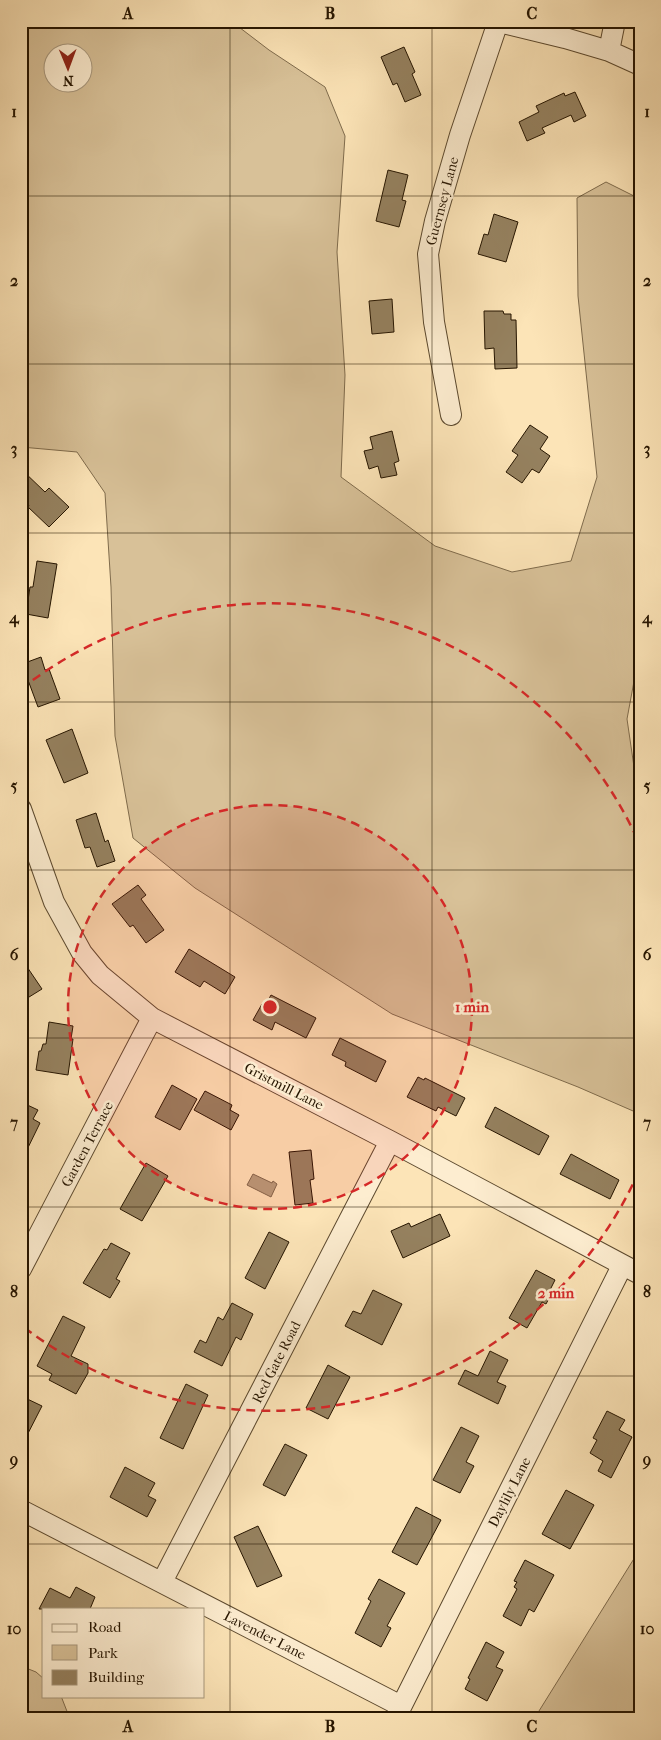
<svg xmlns="http://www.w3.org/2000/svg" width="661" height="1740" font-family="'IM FELL French Canon',serif">
  <style>
    .green { fill: #d8c198; stroke: #7f6b4c; fill-rule: evenodd }
    .water { fill: #b39e79; stroke: #7b6749 }
    .building { fill: #95815f; stroke: #261500 }
    .lines { fill: none; stroke-linecap: round; stroke-linejoin: round }
    .street-casing { stroke: #5c492e; stroke-width: 22 }
    .street { stroke: #fdedd0; stroke-width: 20 }
    .grid { fill: none; stroke: #261500; stroke-width: 1; stroke-opacity: 0.55 }
    .ring { fill: none; stroke: #d62828; stroke-width: 2.5; stroke-dasharray: 9 6 }
    .labels { text-anchor: middle; stroke-width: 5; stroke-linejoin: round; paint-order: stroke }
    .street-label { font-size: 14px; fill: #261500; stroke: #fdedd0 }
    .centre { fill: #d62828; stroke: #fdedd0; stroke-width: 2.5 }
    .ring-label { font-size: 15px; text-anchor: middle; font-weight: bold; fill: #d62828; stroke: #fdedd0; stroke-width: 5; stroke-linejoin: round; paint-order: stroke }
    .neatline { fill: none; stroke: #261500; stroke-width: 2 }
    .grid-label { font-size: 16px; text-anchor: middle; font-weight: bold; fill: #261500 }
  </style>
  <rect width="100%" height="100%" fill="#fce4b7"/>
  <filter id="stains"><feTurbulence type="fractalNoise" baseFrequency=".004" numOctaves="4"/><feColorMatrix values="0 0 0 0 .2 0 0 0 0 .09 0 0 0 0 .02 0 0 0 .5 -.17"/></filter>
  <radialGradient id="worn" r=".72"><stop offset=".6" stop-color="#630" stop-opacity="0"/><stop offset="1" stop-color="#630" stop-opacity=".3"/></radialGradient>
  <path class="green" d="M 21,21 L 231,21 L 269,50 L 325,87 L 345,136 L 337,252 L 345,375 L 341,477 L 435,546 L 512,572 L 571,561 L 597,477 L 578,296 L 577,198 L 606,182 L 640,199 L 640,649 L 627,719 L 640,808 L 640,1114 L 578,1087 L 392,1014 L 195,888 L 133,838 L 115,736 L 111,587 L 105,493 L 77,452 L 21,447 ZM 52,52 L 82,52 L 82,82 L 52,82 Z
    M 640,1549 L 640,1719 L 534,1719 Z
    M 21,1666 L 36,1672 L 44,1679 L 44,1696 L 61,1696 L 70,1719 L 21,1719 Z"/>
  <path class="water" d="M 253,1174 L 272,1183 L 273,1181 L 277,1184 L 271,1197 L 247,1185 Z"/>
  <path class="building" d="M 404,47 L 415,72 L 412,74 L 421,95 L 405,102 L 397,83 L 393,85 L 381,57 Z
    M 575,92 L 586,116 L 574,122 L 571,115 L 542,128 L 545,133 L 527,141 L 519,122 L 539,112 L 536,106 L 564,93 L 565,96 Z
    M 388,170 L 408,175 L 402,200 L 406,201 L 399,227 L 376,221 Z
    M 494,214 L 518,222 L 506,262 L 478,254 L 484,234 L 488,235 Z
    M 392,299 L 394,332 L 372,334 L 369,301 Z
    M 484,311 L 503,311 L 504,314 L 511,314 L 511,320 L 516,320 L 517,368 L 495,369 L 494,348 L 485,349 Z
    M 530,425 L 548,437 L 540,449 L 550,456 L 539,473 L 532,469 L 522,483 L 506,472 L 518,455 L 512,451 Z
    M 392,431 L 399,461 L 394,463 L 397,475 L 381,478 L 378,466 L 369,469 L 364,451 L 373,449 L 370,437 Z
    M 21,469 L 45,492 L 49,488 L 69,507 L 49,527 L 28,507 L 29,505 L 21,497 Z
    M 37,561 L 57,564 L 48,618 L 26,614 L 30,587 L 33,587 Z
    M 41,657 L 45,670 L 49,669 L 60,699 L 38,707 L 22,664 Z
    M 72,729 L 88,773 L 64,783 L 46,740 Z
    M 96,813 L 105,842 L 108,840 L 115,861 L 97,867 L 90,847 L 85,848 L 76,820 Z
    M 138,885 L 146,895 L 141,899 L 164,930 L 146,943 L 133,925 L 130,927 L 112,904 Z
    M 189,949 L 235,977 L 225,994 L 204,981 L 200,987 L 175,972 Z
    M 21,958 L 42,989 L 21,1002 Z
    M 271,995 L 316,1018 L 306,1038 L 275,1022 L 272,1030 L 253,1020 L 262,1004 L 265,1006 Z
    M 49,1022 L 73,1026 L 71,1039 L 73,1039 L 68,1075 L 36,1070 L 39,1051 L 41,1051 L 43,1044 L 46,1044 Z
    M 340,1038 L 386,1061 L 376,1082 L 345,1066 L 346,1062 L 332,1055 Z
    M 418,1077 L 424,1080 L 425,1078 L 465,1098 L 456,1116 L 438,1107 L 436,1111 L 407,1097 Z
    M 172,1085 L 197,1099 L 180,1130 L 155,1117 Z
    M 205,1091 L 232,1105 L 230,1110 L 239,1115 L 231,1130 L 194,1110 Z
    M 21,1102 L 38,1110 L 33,1119 L 40,1123 L 21,1162 Z
    M 495,1107 L 549,1136 L 539,1155 L 485,1127 Z
    M 311,1150 L 314,1179 L 310,1180 L 313,1203 L 295,1205 L 289,1152 Z
    M 571,1154 L 619,1180 L 610,1199 L 560,1174 Z
    M 146,1163 L 168,1176 L 142,1221 L 120,1209 Z
    M 440,1214 L 450,1236 L 403,1258 L 391,1231 L 409,1223 L 411,1227 Z
    M 269,1232 L 289,1242 L 265,1289 L 245,1278 Z
    M 111,1243 L 130,1253 L 116,1279 L 120,1281 L 110,1298 L 83,1283 L 104,1249 L 107,1250 Z
    M 536,1270 L 555,1280 L 550,1290 L 553,1291 L 546,1304 L 542,1302 L 527,1328 L 509,1318 Z
    M 373,1290 L 402,1304 L 382,1345 L 345,1326 L 353,1311 L 361,1314 Z
    M 232,1303 L 253,1314 L 241,1340 L 236,1337 L 222,1366 L 194,1352 L 200,1340 L 206,1343 L 218,1317 L 223,1320 Z
    M 63,1316 L 85,1327 L 71,1356 L 88,1364 L 88,1373 L 76,1394 L 49,1380 L 52,1374 L 37,1366 Z
    M 490,1351 L 508,1360 L 497,1382 L 506,1386 L 498,1404 L 458,1384 L 465,1370 L 478,1376 Z
    M 328,1365 L 350,1377 L 328,1419 L 306,1408 Z
    M 186,1384 L 208,1395 L 183,1449 L 160,1438 Z
    M 21,1396 L 42,1406 L 21,1447 Z
    M 607,1411 L 625,1420 L 619,1430 L 632,1437 L 611,1478 L 598,1471 L 603,1461 L 590,1453 L 597,1440 L 593,1438 Z
    M 461,1427 L 479,1436 L 466,1462 L 474,1466 L 460,1493 L 433,1480 Z
    M 285,1444 L 307,1455 L 285,1496 L 263,1485 Z
    M 125,1467 L 155,1483 L 148,1496 L 156,1500 L 147,1517 L 110,1497 Z
    M 566,1490 L 594,1505 L 570,1549 L 542,1534 Z
    M 416,1507 L 441,1520 L 417,1565 L 392,1552 Z
    M 258,1526 L 282,1576 L 257,1587 L 234,1537 Z
    M 525,1560 L 554,1575 L 534,1612 L 529,1609 L 521,1626 L 503,1616 L 517,1589 L 514,1587 L 517,1582 L 514,1581 Z
    M 379,1579 L 405,1593 L 387,1626 L 391,1628 L 381,1647 L 355,1633 L 371,1601 L 368,1599 Z
    M 76,1587 L 95,1597 L 90,1609 L 39,1609 L 50,1588 L 70,1598 Z
    M 486,1642 L 504,1652 L 496,1667 L 503,1670 L 487,1701 L 465,1689 L 470,1679 L 468,1678 Z"/>
  <g class="lines">
    <defs>
      <path id="street" d="M 495,21 L 565,38 L 609,51 L 640,65
        M 609,51 L 615,21
        M 451,415 L 434,322 L 428,254 L 435,221 L 460,135 L 498,22
        M 21,809 L 54,902 L 82,953 L 100,975 L 152,1018 L 390,1141 L 640,1274
        M 21,1269 L 152,1018
        M 21,1510 L 401,1706
        M 162,1582 L 390,1141
        M 395,1719 L 622,1266"/>
    </defs>
    <use href="#street" class="street-casing"/>
    <use href="#street" class="street"/>
  </g>
  <path class="grid" d="M 230,21 L 230,1719M 432,21 L 432,1719M 21,196 L 640,196M 21,364 L 640,364M 21,533 L 640,533M 21,702 L 640,702M 21,870 L 640,870M 21,1038 L 640,1038M 21,1207 L 640,1207M 21,1376 L 640,1376M 21,1544 L 640,1544"/>
  <circle cx="270" cy="1007" r="202" fill="#d62828" fill-opacity=".12"/>
  <g class="ring">
    <circle cx="270" cy="1007" r="202"/>
    <path d="M639 1171A404 404 0 0 1 21 1325M21 689A404 404 0 0 1 639 843"/>
  </g>
  <g class="labels">
    <g class="street-label">
      <text transform="translate(442 201) rotate(-75)" y="5">Guernsey Lane</text>
      <text transform="translate(284 1086) rotate(27)" y="5">Gristmill Lane</text>
      <text transform="translate(87 1144) rotate(-62)" y="5">Garden Terrace</text>
      <text transform="translate(276 1362) rotate(-63)" y="5">Red Gate Road</text>
      <text transform="translate(509 1492) rotate(-63)" y="5">Daylily Lane</text>
      <text transform="translate(265 1635) rotate(27)" y="5">Lavender Lane</text>
    </g>
  </g>
  <circle cx="270" cy="1007" r="8" class="centre"/>
  <g class="ring-label">
    <text x="472" y="1012">1 min</text>
    <text x="556" y="1298">2 min</text>
  </g>
  <rect width="661" height="1740" fill="none" stroke="#fce4b7" stroke-width="55"/>
  <rect x="42" y="1608" width="162" height="90" fill="#fdedd0" stroke="#a7977d"/>
  <rect x="52" y="1624" width="25" height="8" fill="#fdedd0" stroke="#a7977d"/>
  <text x="88" y="1632" font-size="15" fill="#261500">Road</text>
  <rect x="52" y="1645" width="25" height="15" fill="#d8c198" stroke="#a7977d"/>
  <text x="88" y="1658" font-size="15" fill="#261500">Park</text>
  <rect x="52" y="1670" width="25" height="15" fill="#95815f" stroke="#a7977d"/>
  <text x="88" y="1682" font-size="15" fill="#261500">Building</text>
  <g transform="translate(68 68) rotate(179)"><circle r="24" fill="#fdedd0" stroke="#a7977d"/>
  <path d="M0-4L9 19L0 12L-9 19Z" fill="#8f2418"/>
  <text y="-8" font-size="14" font-weight="bold" text-anchor="middle" fill="#261500">N</text>
  </g>
  <rect x="28" y="28" width="606" height="1684" class="neatline"/>
  <g class="grid-label">
    <text x="128" y="19">A</text>
    <text x="330" y="19">B</text>
    <text x="532" y="19">C</text>
    <text x="14" y="117">1</text>
    <text x="647" y="117">1</text>
    <text x="14" y="286">2</text>
    <text x="647" y="286">2</text>
    <text x="14" y="454">3</text>
    <text x="647" y="454">3</text>
    <text x="14" y="623">4</text>
    <text x="647" y="623">4</text>
    <text x="14" y="791">5</text>
    <text x="647" y="791">5</text>
    <text x="14" y="960">6</text>
    <text x="647" y="960">6</text>
    <text x="14" y="1128">7</text>
    <text x="647" y="1128">7</text>
    <text x="14" y="1297">8</text>
    <text x="647" y="1297">8</text>
    <text x="14" y="1465">9</text>
    <text x="647" y="1465">9</text>
    <text x="14" y="1634">10</text>
    <text x="647" y="1634">10</text>
    <text x="128" y="1732">A</text>
    <text x="330" y="1732">B</text>
    <text x="532" y="1732">C</text>
  </g>
  <rect width="100%" height="100%" filter="url(#stains)"/>
  <rect width="100%" height="100%" fill="url(#worn)"/>
</svg>
